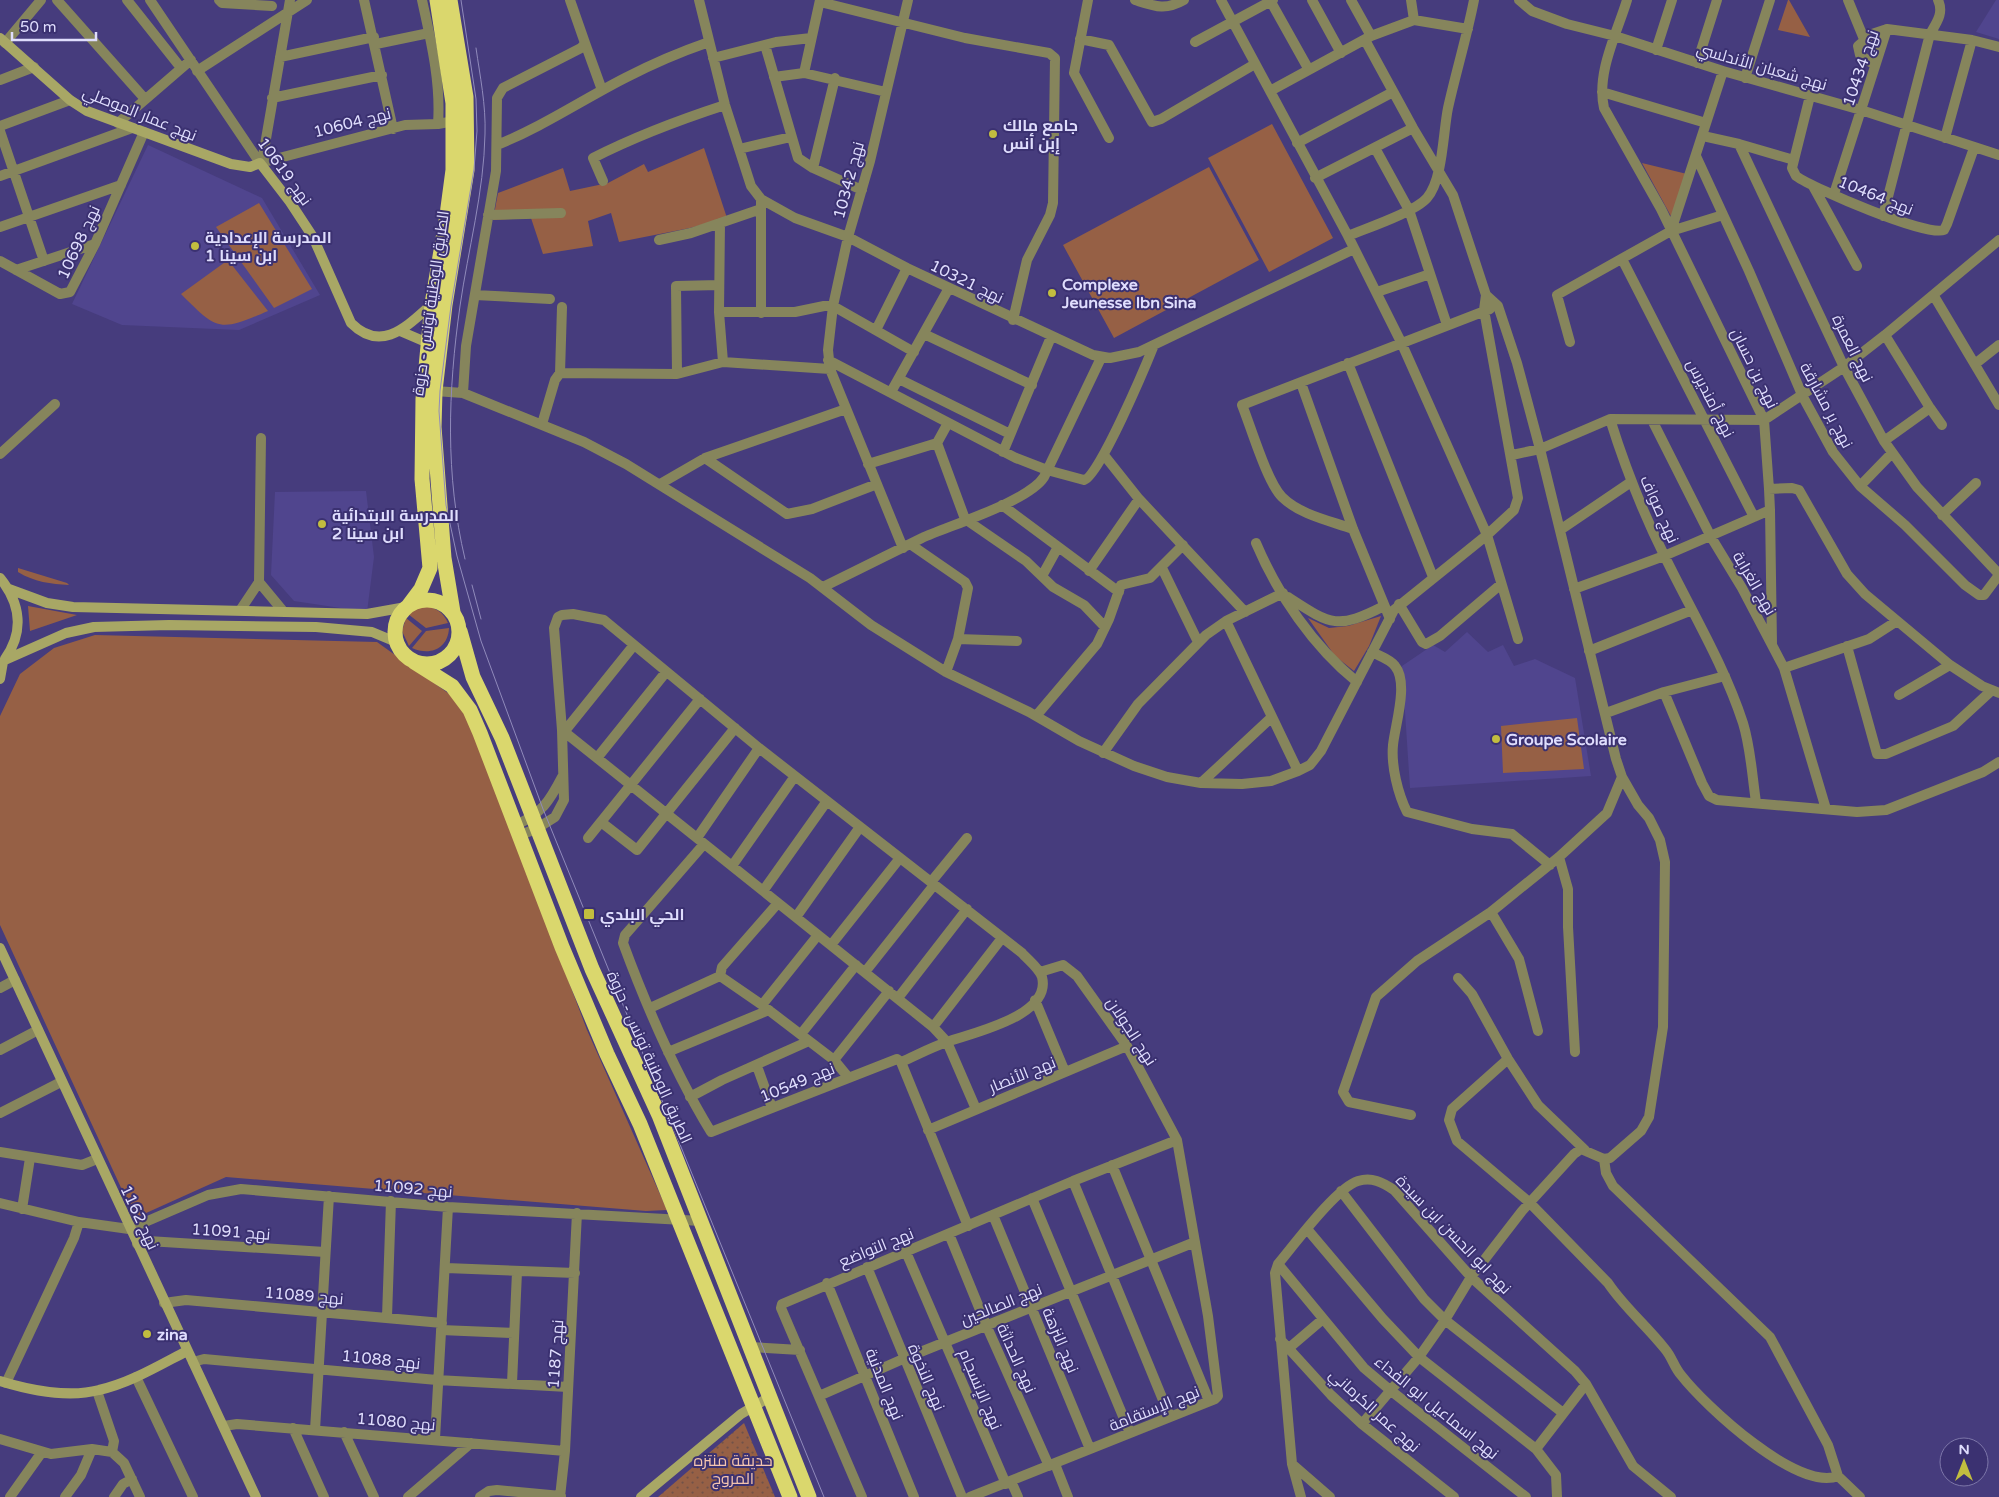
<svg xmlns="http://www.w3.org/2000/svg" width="1999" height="1497" font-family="'Varela Round',Cairo,sans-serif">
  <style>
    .built { fill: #50458e }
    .green { fill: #966045 }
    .park { fill: url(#park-dots) }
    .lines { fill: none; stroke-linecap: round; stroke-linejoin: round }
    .street { stroke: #86855c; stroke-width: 10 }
    .secondary { stroke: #a8a765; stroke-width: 10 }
    .highway { stroke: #dad76d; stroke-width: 15 }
    .tram { stroke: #908abb; stroke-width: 1 }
    .poi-dot { fill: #c2bd3f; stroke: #3b3171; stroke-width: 2 }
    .labels { text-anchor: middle; stroke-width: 4; stroke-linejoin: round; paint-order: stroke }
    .street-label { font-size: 16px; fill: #dfddfd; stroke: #3b3171 }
    .poi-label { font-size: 16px; font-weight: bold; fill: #dfddfd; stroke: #3b3171; text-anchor: start }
    .park-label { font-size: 16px; fill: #f5c5ae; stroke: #3b3171 }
  </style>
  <defs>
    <pattern id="park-dots" width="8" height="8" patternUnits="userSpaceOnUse" patternTransform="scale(1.25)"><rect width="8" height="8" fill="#966045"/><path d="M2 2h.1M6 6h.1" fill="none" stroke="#715248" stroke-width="1.8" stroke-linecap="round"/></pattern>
  </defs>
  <rect width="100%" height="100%" fill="#463c7d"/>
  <path class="built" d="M 1996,0 L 1999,0 L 1999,39 L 1976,32 Z
    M 148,145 L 262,198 L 320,295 L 239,330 L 122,325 L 72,304 Z
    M 366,491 L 374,557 L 367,612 L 294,601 L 271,575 L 275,492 Z
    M 1467,632 L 1488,652 L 1503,645 L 1514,666 L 1535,659 L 1575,678 L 1591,776 L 1410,788 L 1402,666 L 1433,645 L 1445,652 Z"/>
  <path class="green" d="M 1788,0 L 1789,0 L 1810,37 L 1778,30 Z
    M 1272,124 L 1333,238 L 1269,272 L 1208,158 Z
    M 704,148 L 727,218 L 690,228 L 619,242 L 611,213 L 588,221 L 593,246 L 543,254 L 531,218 L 493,220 L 498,193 L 563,168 L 570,191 L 608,183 L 644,164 L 648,172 Z
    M 1642,163 L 1687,174 L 1672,218 Z
    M 1209,167 L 1259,260 L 1114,338 L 1063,245 Z
    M 259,203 L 312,289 L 274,308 L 216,227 Z
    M 228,260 L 268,311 C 219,332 218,331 181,294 Z
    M 18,568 L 67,583 L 69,585 C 51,584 34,582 18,572 Z
    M 28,606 L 77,615 L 30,631 Z
    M 419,607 C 432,605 443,611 448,623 L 426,628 L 408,614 Z
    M 1381,616 L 1369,646 L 1354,671 L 1335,656 L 1308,618 L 1329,628 L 1348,626 Z
    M 406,618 L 422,631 L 409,646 L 402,631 Z
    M 449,628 C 448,649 430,656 412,648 L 426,631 Z
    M 95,635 L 377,642 L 459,701 L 470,721 L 587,1030 L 667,1210 L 646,1211 L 226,1177 L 135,1218 L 0,925 L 0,716 L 20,674 L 54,648 Z
    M 1577,718 L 1584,769 L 1503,773 L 1501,726 Z"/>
  <path class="park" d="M 744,1423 L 775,1497 L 658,1497 Z"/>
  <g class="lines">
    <path class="street" d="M 57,0 L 145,99
      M 127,0 L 181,68
      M 150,0 L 260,163 L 405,125 L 438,124 L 454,121
      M 219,0 L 222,3 L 272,6
      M 364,0 L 393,129
      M 422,0 C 431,41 441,82 438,124
      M 699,0 L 725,105 L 751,186 L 761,199 L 795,218 L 848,237 L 907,268 L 1093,355 L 1110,358 L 1139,352 L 1354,249
      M 1088,0 L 1074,73 L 1109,138
      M 1135,0 C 1154,6 1165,11 1184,0
      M 1221,0 L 1348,236 L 1401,342 L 1487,535 L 1518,639
      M 1312,0 L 1341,53
      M 1351,0 L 1371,36
      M 1411,0 L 1414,20 L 1468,29
      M 1519,0 L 1532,11 L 1567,24 L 1615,36 L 1723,71 L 1861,110 L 1999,155
      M 1627,0 C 1617,33 1596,73 1604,108 L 1661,209 L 1764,420 L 1769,489 L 1792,488 L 1799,490 L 1847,574 L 1865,594 L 1950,665 L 1982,686 L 1999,693
      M 1848,0 L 1864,39
      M 820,2 L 965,38 L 1049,53 L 1055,58 L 1053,203 L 1050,215 L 1027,260 L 1013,320
      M 1271,2 L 1309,70
      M 1080,39 L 1109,45 L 1152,122 L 1161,119 L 1255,64
      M 1195,42 L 1273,0
      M 5,43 L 41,0
      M 585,43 L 602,90
      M 376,44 L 429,33
      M 765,45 L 798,158 L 813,168 L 862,190
      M 1656,50 L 1672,0
      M 280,57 L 374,37
      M 713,58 L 776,42 L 811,38
      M 1697,63 L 1717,0
      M 1875,65 L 1860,55 L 1858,46 L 1872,34 L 1887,29
      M 197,71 L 307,0
      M 804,73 L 820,0
      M 774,77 L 804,73 L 886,92
      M 1745,78 L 1770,0
      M 0,80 L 34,67
      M 1270,91 L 1371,36 L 1414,20
      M 1602,92 L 1706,123
      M 1810,96 L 1792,168 L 1796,176 C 1814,189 1927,237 1944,230 L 1947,224 L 1974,148
      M 272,98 L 382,75
      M 118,123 L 191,60
      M 0,126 L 70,100
      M 0,131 L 44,261
      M 1945,138 L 1972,40
      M 1297,143 L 1393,92
      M 1739,144 L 1794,160
      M 497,145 C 542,127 582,100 625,78 C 652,64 680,52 709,42
      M 1375,148 L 1409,210 L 1447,325
      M 739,149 L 791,137
      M 1696,156 L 1749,271 L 1803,397 L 1833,452 L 1860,486 L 1905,525 L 1965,585 L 1979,595 L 1984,595 L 1999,575 L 1997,572 L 1917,487 L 1884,441 L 1844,367 L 1739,144 L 1703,136
      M 262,162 L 290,0
      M 813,168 L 835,78
      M 0,176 L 132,128
      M 1315,178 L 1413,128
      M 603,181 L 593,158 C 636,136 679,120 725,105
      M 1813,186 L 1857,266
      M 1834,194 L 1887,29 L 1972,40 L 1999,47
      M 761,209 L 761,313
      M 488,215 L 561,213
      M 1883,216 L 1930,34 C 1937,22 1944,13 1938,0
      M 720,223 L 719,312 L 723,362
      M 0,227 L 121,185
      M 1671,231 L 1723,71
      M 1348,236 C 1367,228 1415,212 1427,198 C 1443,180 1443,132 1448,108 C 1456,72 1467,36 1474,0
      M 659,240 L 691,233 L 761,209 L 761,199
      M 1622,259 L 1754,517 L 1770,510 L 1772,644
      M 0,261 L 60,294 L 70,292 L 95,244 L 144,132
      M 16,270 L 95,244
      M 1377,292 L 1430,274
      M 475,295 L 550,299
      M 1934,296 L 1999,405
      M 719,312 L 795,312 L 824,306 L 833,306 L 914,352
      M 876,330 L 907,268
      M 924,334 L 1032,385
      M 1885,335 L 1999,240
      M 1570,342 L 1557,295 L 1671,231 L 1723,215
      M 828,360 L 1016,458 L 1047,470 L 1084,480 C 1099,477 1146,365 1154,345
      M 1348,363 L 1433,577
      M 1975,364 L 1999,345
      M 560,373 L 562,307
      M 677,374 L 676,286 L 719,285
      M 899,379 L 1010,434
      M 1301,383 L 1353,529 L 1390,619
      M 435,391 L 463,393 L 584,442 L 626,464 L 810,578 L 871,625 L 946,672 L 1029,712 L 1079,741 L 1134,766 L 1167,777 L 1201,783 L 1242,784 L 1271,781 L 1298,771 L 1310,765 L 1321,751 L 1394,610 L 1487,535 L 1514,510 L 1518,498 L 1484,310 L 1486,295 L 1453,195 L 1413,128 L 1365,40
      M 891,392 L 949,288
      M 463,393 L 466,346 L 496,171 L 497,98 L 503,88 L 581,48 L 585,43 L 570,0
      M 1610,419 C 1625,467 1643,513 1665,557 C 1692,612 1724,665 1743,723 C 1751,749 1752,776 1756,802
      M 1652,420 L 1711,537 L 1742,588 L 1784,668 L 1826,809
      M 948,423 L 937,443 L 965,519 L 1026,561 L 1053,587 L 1084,605 L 1105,627
      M 542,424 L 555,380 L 560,373 L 677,374 L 723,362 L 830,369
      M 1884,441 L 1930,408 L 1942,425
      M 1003,452 L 1051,337
      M 0,454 L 55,404
      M 1104,455 L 1139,499 L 1245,612
      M 1512,455 L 1540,449 L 1610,419 L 1764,420 L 1844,367 L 1885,335 L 1930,408
      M 705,458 L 787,514 L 812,509 L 877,484
      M 868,464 L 937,443
      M 660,484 L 705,458 L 846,409
      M 1860,486 L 1892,453
      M 1769,489 L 1770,510
      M 1002,505 L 1119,592
      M 1942,515 L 1976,483
      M 1353,529 C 1331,521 1300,515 1282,497 C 1267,482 1251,427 1242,405 L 1490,309
      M 1560,530 L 1631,482
      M 1256,543 C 1278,595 1313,646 1357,682
      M 910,544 L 965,582 L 968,588 L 958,639 L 946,672
      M 903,548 L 830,369 L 828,350 L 833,306 L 848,237 L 870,161 L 908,0
      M 1162,568 L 1198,642
      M 1089,571 L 1139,499
      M 1042,576 L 1058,547
      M 259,582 L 261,438
      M 823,587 C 856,571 889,554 922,538 C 951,525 1029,501 1044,477 L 1101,358
      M 1574,589 L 1664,556 L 1754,517
      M 1288,597 C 1331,625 1337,630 1384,606
      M 1399,604 L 1422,642 L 1426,644 L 1440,636 L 1500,585
      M 241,609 L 259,582 L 283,611
      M 1226,621 L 1298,771
      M 958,639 L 1017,641
      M 1847,646 L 1877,754 L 1886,754 L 1953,726 L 1991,691
      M 1589,651 L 1692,610
      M 1372,652 C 1379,656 1390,659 1395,666 C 1409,683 1395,725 1393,745 C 1391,766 1398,794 1407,812 L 1472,829 L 1512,834 L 1550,865
      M 1784,668 L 1869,639 L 1897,621
      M 1664,692 L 1702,783 L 1709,796 L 1717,800 L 1857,812 L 1886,810 L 1983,772 L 1999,762
      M 1899,695 L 1950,665
      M 1606,713 L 1664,692 L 1725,676
      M 1036,716 L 1097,644 L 1109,619 L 1121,585 L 1150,578 L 1183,545
      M 562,730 L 933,1027 L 947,1042 L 976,1109
      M 564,732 L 634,645
      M 1103,753 L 1138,704 L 1206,635 L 1226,621 L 1283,593
      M 597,758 L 666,672
      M 1201,783 L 1272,717
      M 601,822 L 637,850 L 735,728
      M 516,825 C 542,813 549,802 562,777
      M 520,835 L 536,829 L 555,817 L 564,800 L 562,730 L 554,628 L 558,617 L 562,615 L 573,614 L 604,620 L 759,748 L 1022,953 C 1028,960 1039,968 1042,977 C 1052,1016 972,1033 947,1042 C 932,1047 917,1055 901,1062
      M 588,838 L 700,699
      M 697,838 L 759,748
      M 704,844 L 632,927 L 625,935 L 623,943 C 647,1008 675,1073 711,1132 L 897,1059 L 901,1062 L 968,1226
      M 1559,857 L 1568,889 L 1568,927 L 1575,1052
      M 732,866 L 795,776
      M 931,882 L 967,838
      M 763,891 L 827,801
      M 778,903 L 722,967 L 720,976 L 762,1005 L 834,1060 L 848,1077
      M 1491,912 L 1519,959 L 1538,1031
      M 796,917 L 860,827
      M 831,945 L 900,858
      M 865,972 L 934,885
      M 1458,978 L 1472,994 L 1508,1059 L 1538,1105 L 1585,1150
      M 0,988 L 15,980
      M 898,998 L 967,909
      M 1035,1000 L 1065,1072
      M 762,1005 L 818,935
      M 650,1008 L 720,976
      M 933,1027 L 1002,938
      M 801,1034 L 856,965
      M 0,1050 L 38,1030
      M 668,1052 L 769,1010
      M 1508,1059 L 1452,1109 L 1449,1120 L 1457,1141 L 1529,1202 L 1608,1283 C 1624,1307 1647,1326 1665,1349 C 1672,1357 1674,1367 1681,1375 C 1705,1406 1798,1492 1838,1476
      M 834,1060 L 889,991
      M 757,1066 L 772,1108
      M 690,1097 L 722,1080 L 809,1041
      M 0,1113 L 61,1082
      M 1411,1115 L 1349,1102 L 1343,1092 L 1376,997 L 1417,961 L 1491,912 L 1559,857 L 1607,813 L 1622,777
      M 928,1130 L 1127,1046
      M 0,1152 L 82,1165 L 97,1159
      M 1604,1159 L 1606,1173 L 1613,1186 L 1770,1337 L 1828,1445 L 1838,1476 L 1860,1497
      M 1112,1165 L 1209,1401
      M 1073,1181 L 1170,1417
      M 1341,1191 L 1424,1299 L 1445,1320 L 1563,1413
      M 1032,1198 L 1130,1433
      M 0,1203 L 79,1222 L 129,1229 L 208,1195 L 241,1189 L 448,1207 L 701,1221
      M 22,1209 L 30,1158
      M 993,1215 L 1090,1449
      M 1307,1229 L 1383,1319 L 1419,1357 L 1536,1449 L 1556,1475 L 1557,1497
      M 949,1234 L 987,1327 L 1049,1466
      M 137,1244 L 148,1241 L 325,1252
      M 906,1252 L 1006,1484
      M 1278,1264 L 1364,1368 L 1390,1390 L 1526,1497
      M 867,1267 L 962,1497
      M 446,1268 L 575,1273
      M 827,1283 L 914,1497
      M 164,1303 L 186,1300 L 442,1323
      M 387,1317 L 391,1201
      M 441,1330 L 513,1333
      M 1280,1339 L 1331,1395 L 1362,1424 L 1454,1497
      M 750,1347 L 800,1350
      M 1289,1348 L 1323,1319
      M 193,1362 L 204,1359 L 437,1380 L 568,1387
      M 136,1377 L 193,1497
      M 6,1383 L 74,1238 L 79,1222
      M 512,1383 L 517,1272
      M 97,1391 L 114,1441 L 112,1452 L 124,1463 L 140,1497
      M 819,1396 L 903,1359 L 1195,1242
      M 1362,1424 L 1419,1357 L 1445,1320 L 1471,1277 L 1522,1211 L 1574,1154 L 1581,1149 L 1604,1159 L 1610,1158 L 1641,1131 L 1649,1117 L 1663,1027 L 1665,862 L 1660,840 L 1649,818 L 1638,805 L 1622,777 L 1616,759 L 1540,449 L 1517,363 L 1498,306 L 1486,295
      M 224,1426 L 237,1424 L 565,1451
      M 293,1428 L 324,1497
      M 315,1430 L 329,1196
      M 344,1432 L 374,1497
      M 0,1439 L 51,1454 L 92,1449 L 112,1452
      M 435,1439 L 448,1207
      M 1536,1449 L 1586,1384
      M 1055,1464 L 1068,1497
      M 1292,1464 L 1330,1497
      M 1011,1481 L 1018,1497
      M 10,1497 L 42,1452
      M 65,1497 L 81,1475 L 92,1449
      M 114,1497 L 123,1484 L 132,1479
      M 408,1497 L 471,1443
      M 480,1497 L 489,1491 L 497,1490 L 561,1496
      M 560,1497 L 565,1451 L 577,1213
      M 862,1497 L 781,1308 L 782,1304 L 1073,1181 L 1177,1140
      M 970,1497 L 1215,1399 L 1218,1396 L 1208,1316 L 1177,1140 L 1127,1046 L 1077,976 L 1063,965 L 1040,972
      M 1301,1497 L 1292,1464 L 1275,1273 L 1278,1264 C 1294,1245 1337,1187 1358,1181 C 1372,1177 1382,1182 1394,1190 L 1471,1277 L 1575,1371 L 1586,1384 L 1633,1466 L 1671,1497"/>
    <path class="secondary" d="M 0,38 L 70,100 L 87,111 L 231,164 L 250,167 L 260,163 L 290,202 L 313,237 L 351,323 C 382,354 408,325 432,304
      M 400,331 L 428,343
      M 0,578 C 21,604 24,632 5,659
      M 9,589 L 47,603 L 73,607 L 367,614 L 406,607
      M 5,660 L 66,633 L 94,627 L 169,625 L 316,627 L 372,632 L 396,642
      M 0,679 L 3,662
      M 0,948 L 256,1497
      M 0,1381 C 29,1390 69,1398 99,1390 C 130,1383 158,1366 187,1351
      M 641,1497 L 741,1414 L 768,1398"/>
    <path class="highway" d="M 450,0 L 466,97 L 467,170 L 445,305 L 435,391 L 434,427 L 444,558 L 453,612
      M395 632a32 32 0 1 1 64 0a32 32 0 1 1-64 0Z
      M 409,605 L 421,589 L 430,568 L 422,479 L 423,399 L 432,304 L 447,215 L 453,170 L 453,103 L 437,0
      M 460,631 L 473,677 L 502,738 L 592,969 L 659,1115 L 809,1497
      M 414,662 L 452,686 L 470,710 L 480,733 L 562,947 L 607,1054 L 640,1124 L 790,1497"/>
    <path class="tram" d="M 461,0 L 476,99 L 477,131 L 474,169 L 451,306 L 440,391 L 439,411 L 446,505 L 457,556 L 481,641 L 543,809 L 824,1497
      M 465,559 C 445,475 448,391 460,306 C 468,250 484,192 485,134 C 486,105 480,76 476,48
      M 472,585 L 481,619"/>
  </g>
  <g class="poi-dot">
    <circle cx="993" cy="134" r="5"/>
    <circle cx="195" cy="246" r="5"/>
    <circle cx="1052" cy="293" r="5"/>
    <circle cx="322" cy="524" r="5"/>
    <circle cx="1496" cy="739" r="5"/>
    <rect x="583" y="908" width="12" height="12" rx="2.5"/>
    <circle cx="147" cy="1334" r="5"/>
  </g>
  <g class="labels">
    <g class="street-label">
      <text transform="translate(1762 66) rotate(16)" y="6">نهج شعبان الأندلسي</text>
      <text transform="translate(1860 68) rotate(-71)" y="6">نهج 10434</text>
      <text transform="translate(140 113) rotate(22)" y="6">نهج عمار الموصلي</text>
      <text transform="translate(352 122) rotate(-14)" y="6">نهج 10604</text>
      <text transform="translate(285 171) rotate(54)" y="6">نهج 10619</text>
      <text transform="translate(848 180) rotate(-75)" y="6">نهج 10342</text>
      <text transform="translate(1876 195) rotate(22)" y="6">نهج 10464</text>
      <text transform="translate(78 242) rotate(-65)" y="6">نهج 10698</text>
      <text transform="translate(967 281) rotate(26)" y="6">نهج 10321</text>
      <text transform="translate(430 303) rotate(-82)" y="6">الطريق الوطنية تونس - حزوة</text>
      <text transform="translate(1853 348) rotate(64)" y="6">نهج العمرة</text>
      <text transform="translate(1755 368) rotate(64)" y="6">نهج بن حسان</text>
      <text transform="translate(1711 398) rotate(63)" y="6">نهج أمنديرس</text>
      <text transform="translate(1827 405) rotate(62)" y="6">نهج بر مشارقة</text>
      <text transform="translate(1660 509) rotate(66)" y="6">نهج صواف</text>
      <text transform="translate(1755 583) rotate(60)" y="6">نهج الغرابة</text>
      <text transform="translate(1132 1031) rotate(57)" y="6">نهج الجولان</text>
      <text transform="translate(650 1057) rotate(66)" y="6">الطريق الوطنية تونس - حزوة</text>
      <text transform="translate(1022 1074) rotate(-22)" y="6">نهج الأنصار</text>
      <text transform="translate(797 1082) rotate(-22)" y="6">نهج 10549</text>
      <text transform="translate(413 1188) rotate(5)" y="6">نهج 11092</text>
      <text transform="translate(140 1217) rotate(65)" y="6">نهج 1162</text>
      <text transform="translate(231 1231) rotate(4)" y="6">نهج 11091</text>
      <text transform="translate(1454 1234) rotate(46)" y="6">نهج ابو الحسن ابن سيدة</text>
      <text transform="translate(876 1247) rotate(-22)" y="6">نهج التواضع</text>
      <text transform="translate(304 1295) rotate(5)" y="6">نهج 11089</text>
      <text transform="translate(1001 1304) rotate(-22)" y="6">نهج الصالحين</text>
      <text transform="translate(1061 1340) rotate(67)" y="6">نهج النزهة</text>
      <text transform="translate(555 1354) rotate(-86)" y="6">نهج 1187</text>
      <text transform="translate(1017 1358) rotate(66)" y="6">نهج الحداثة</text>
      <text transform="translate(381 1359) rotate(6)" y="6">نهج 11088</text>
      <text transform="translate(927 1377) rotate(67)" y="6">نهج النخوة</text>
      <text transform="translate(885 1384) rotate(68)" y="6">نهج المدنية</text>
      <text transform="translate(981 1389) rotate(67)" y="6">نهج الإنسجام</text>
      <text transform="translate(1437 1407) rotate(39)" y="6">نهج اسماعيل ابو الفداء</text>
      <text transform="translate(1154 1408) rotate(-22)" y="6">نهج الإستقامة</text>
      <text transform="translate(1375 1410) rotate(42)" y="6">نهج عمر الكرماني</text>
      <text transform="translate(396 1421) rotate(5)" y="6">نهج 11080</text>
    </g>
    <g class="poi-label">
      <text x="1003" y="131">جامع مالك<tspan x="1003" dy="18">إبن أنس</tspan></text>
      <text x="205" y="243">المدرسة الإعدادية<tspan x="205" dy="18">ابن سينا 1</tspan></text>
      <text x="1062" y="290">Complexe<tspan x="1062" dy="18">Jeunesse Ibn Sina</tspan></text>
      <text x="332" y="521">المدرسة الابتدائية<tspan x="332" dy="18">ابن سينا 2</tspan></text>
      <text x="1506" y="745">Groupe Scolaire</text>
      <text x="600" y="920">الحي البلدي</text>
      <text x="157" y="1340">zina</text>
    </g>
    <g class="park-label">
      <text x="733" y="1466">حديقة منتزه<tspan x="733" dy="18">المروج</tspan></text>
    </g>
  </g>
  <g transform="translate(1964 1462)"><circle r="24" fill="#3b3171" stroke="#7d76a9"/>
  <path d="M0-4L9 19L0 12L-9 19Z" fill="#c2bd3f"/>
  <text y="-8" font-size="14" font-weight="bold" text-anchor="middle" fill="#dfddfd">N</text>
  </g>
  <path d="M12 32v8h84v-8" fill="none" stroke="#dfddfd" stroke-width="2.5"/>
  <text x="20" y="32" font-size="15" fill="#dfddfd" stroke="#3b3171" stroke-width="4" paint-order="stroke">50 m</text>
</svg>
